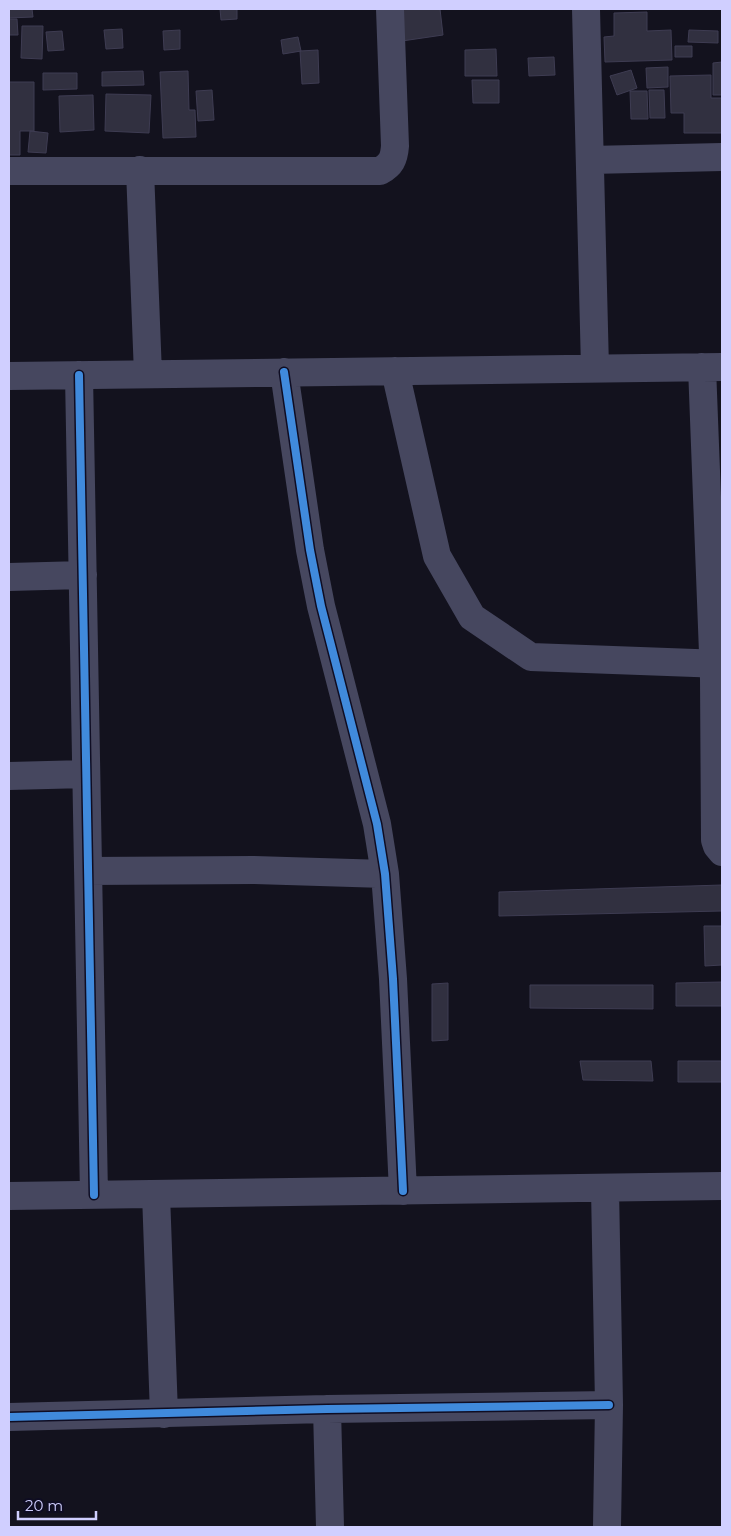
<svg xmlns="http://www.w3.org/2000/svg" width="731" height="1536" font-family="Montserrat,sans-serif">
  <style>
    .building { fill: #313040; stroke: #3e3c52 }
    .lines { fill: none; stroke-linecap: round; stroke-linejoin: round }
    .minor { stroke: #46475f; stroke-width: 28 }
    .cycleway-casing { stroke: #0f0d23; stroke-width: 11 }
    .cycleway { stroke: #408adc; stroke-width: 8 }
  </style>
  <rect width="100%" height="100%" fill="#13121e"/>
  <path class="building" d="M 9,9 L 32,9 L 33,17 L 9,18 Z
    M 220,9 L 237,9 L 237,19 L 221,20 Z
    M 398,9 L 440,9 L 443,35 L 402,41 Z
    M 647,12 L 647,31 L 671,30 L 672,60 L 605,62 L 604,37 L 614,36 L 614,13 Z
    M 9,19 L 17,19 L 18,35 L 9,35 Z
    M 22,26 L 43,26 L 42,59 L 21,58 Z
    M 122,29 L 123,48 L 106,49 L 104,30 Z
    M 180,30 L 180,49 L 164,50 L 163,31 Z
    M 689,30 L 718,31 L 718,43 L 688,42 Z
    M 62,31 L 64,50 L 48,51 L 46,32 Z
    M 298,37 L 301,51 L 283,54 L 281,40 Z
    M 675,46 L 692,46 L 692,57 L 675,57 Z
    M 496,49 L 497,76 L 465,76 L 465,50 Z
    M 318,50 L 319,83 L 302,84 L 300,51 Z
    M 554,57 L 555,75 L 529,76 L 528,58 Z
    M 722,62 L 722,95 L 713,95 L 713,63 Z
    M 668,67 L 668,87 L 647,88 L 646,68 Z
    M 631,70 L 637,88 L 617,95 L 610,76 Z
    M 143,71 L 144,85 L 102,86 L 102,72 Z
    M 188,71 L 189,110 L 195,110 L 196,137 L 163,138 L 160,72 Z
    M 43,73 L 77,73 L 77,89 L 43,90 Z
    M 711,75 L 711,98 L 722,98 L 722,133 L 684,133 L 684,113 L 671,113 L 670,76 Z
    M 472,80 L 499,80 L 499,103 L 473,103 Z
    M 9,82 L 34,82 L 34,131 L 20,131 L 20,155 L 9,155 Z
    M 212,90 L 214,120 L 198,121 L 196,91 Z
    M 649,90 L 664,90 L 665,118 L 650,118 Z
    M 630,91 L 647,91 L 648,119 L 631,119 Z
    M 106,94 L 151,95 L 149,133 L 105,131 Z
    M 93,95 L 94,130 L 60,132 L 59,96 Z
    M 30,131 L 48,133 L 46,153 L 28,152 Z
    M 722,885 L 722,911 L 499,916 L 499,892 Z
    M 704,926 L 722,926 L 722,965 L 705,966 Z
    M 722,982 L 722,1006 L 676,1006 L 676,983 Z
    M 448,983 L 448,1040 L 432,1041 L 432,984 Z
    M 530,985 L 653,985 L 653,1009 L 530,1008 Z
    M 580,1061 L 651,1061 L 653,1081 L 583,1080 Z
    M 678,1061 L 722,1061 L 722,1082 L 678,1082 Z"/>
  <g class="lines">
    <path class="minor" d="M 586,9 L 595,368
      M 590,160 L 722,157
      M 140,170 L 148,374
      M 9,171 L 380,171 C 391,165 394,159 395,146 L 390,9
      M 702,367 L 714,679 L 715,840 L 717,846 L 722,852
      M 395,371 L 437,556 L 472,617 L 531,657 L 722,664
      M 284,372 L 310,550 L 321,606 L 377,824 L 385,874 L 393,979 L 403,1191
      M 79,375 L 94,1195
      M 9,376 L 722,367
      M 9,577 L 83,575
      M 9,776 L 86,774
      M 88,871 L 254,870 L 385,874
      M 605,1188 L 609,1405 L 607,1527
      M 156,1194 L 164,1414
      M 9,1196 L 722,1186
      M 327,1409 L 330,1527
      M 9,1417 L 327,1409 L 609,1405"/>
    <defs>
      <path id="cycleway" d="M 284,372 L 310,550 L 321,606 L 377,824 L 385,874 L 393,979 L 403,1191
        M 79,375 L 94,1195
        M 9,1417 L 327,1409 L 609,1405"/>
    </defs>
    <use href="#cycleway" class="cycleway-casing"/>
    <use href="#cycleway" class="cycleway"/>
  </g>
  <rect width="731" height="1536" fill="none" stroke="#d0cfff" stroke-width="20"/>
  <path d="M18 1511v8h78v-8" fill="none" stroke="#d0cfff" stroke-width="2.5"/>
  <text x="25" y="1511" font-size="15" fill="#d0cfff" stroke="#0f0d23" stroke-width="4" paint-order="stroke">20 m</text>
</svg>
